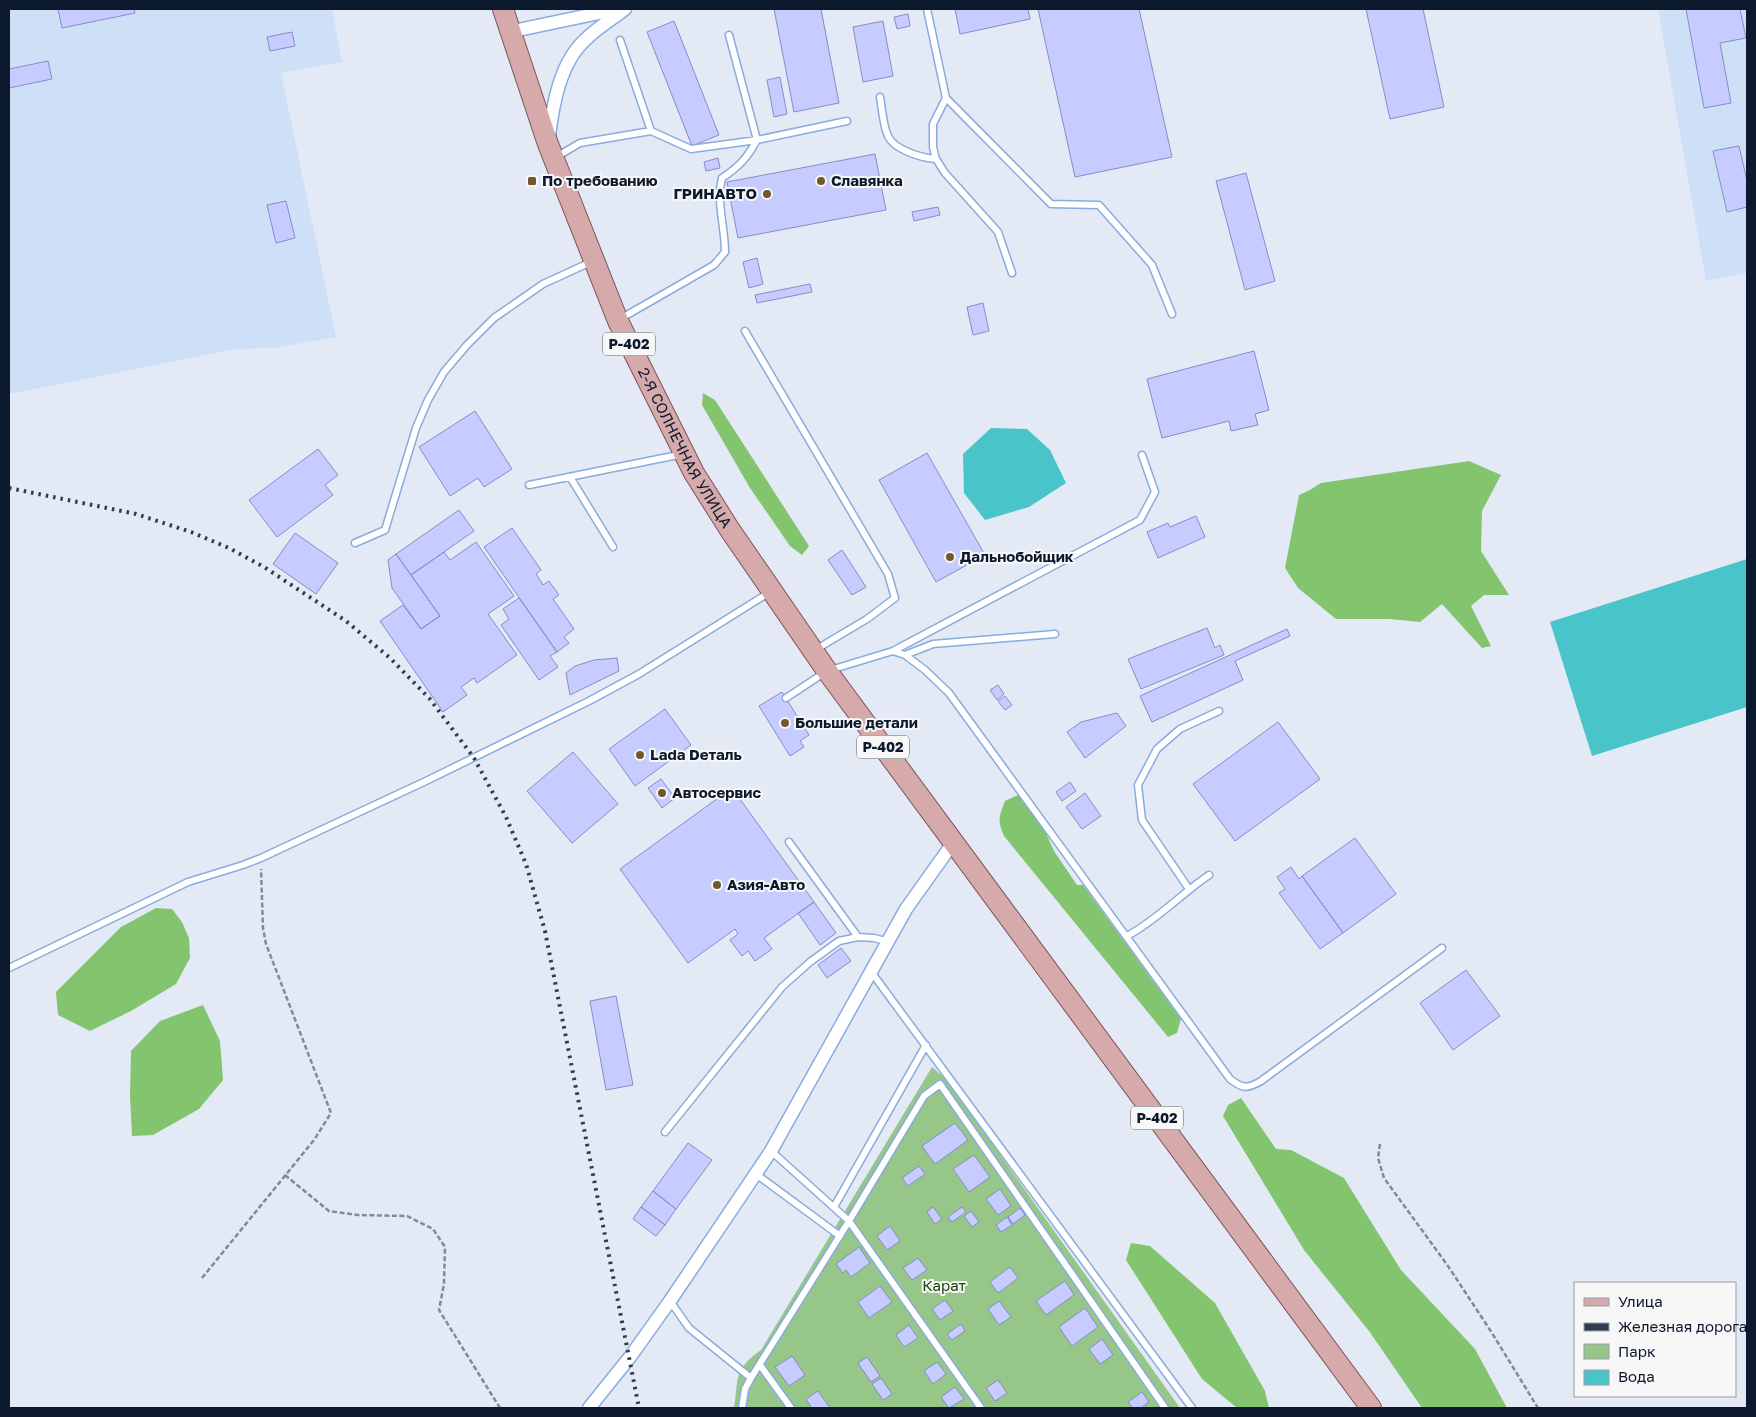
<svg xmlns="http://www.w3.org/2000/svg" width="1756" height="1417" font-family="'Golos Text',sans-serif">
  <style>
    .built { fill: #cedff8 }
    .green { fill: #97c689 }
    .forest { fill: #83c46f }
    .water { fill: #49c5ca }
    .building { fill: #c6ccff; stroke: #868cc7 }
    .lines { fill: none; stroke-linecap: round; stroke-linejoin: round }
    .service-casing { stroke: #88abe1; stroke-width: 9 }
    .minor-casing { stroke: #88abe1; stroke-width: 15 }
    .primary-casing { stroke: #7e525a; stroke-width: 22 }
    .path { stroke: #808a9a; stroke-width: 2.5; stroke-dasharray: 5 2.5; stroke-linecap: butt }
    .service { stroke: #fff; stroke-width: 6 }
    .minor { stroke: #fff; stroke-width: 12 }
    .primary { stroke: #d6aaaa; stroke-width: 20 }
    .rail { stroke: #303c4f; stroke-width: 4; stroke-dasharray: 2.5 5; stroke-linecap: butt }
    .poi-dot { fill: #72572a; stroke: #f7f7f7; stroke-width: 2 }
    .labels { text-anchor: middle; stroke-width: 4; stroke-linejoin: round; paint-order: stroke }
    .shield { fill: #f7f7f7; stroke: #525c6a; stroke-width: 1 }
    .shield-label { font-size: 14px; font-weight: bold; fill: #0c192d }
    .poi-label { font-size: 15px; font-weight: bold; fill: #0c192d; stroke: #f7f7f7; text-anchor: start }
    .street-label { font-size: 15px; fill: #0c192d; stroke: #f7f7f7 }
    .park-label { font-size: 15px; fill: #174206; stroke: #f7f7f7 }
  </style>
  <rect width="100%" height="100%" fill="#e3eaf6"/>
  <path class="built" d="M 9,9 L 332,9 L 342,62 L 281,73 L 336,337 L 274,348 L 235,349 L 9,394 Z
    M 1658,9 L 1747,9 L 1747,273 L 1706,281 Z"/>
  <path class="green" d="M 932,1067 L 947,1080 L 1180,1408 L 734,1408 C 739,1377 733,1370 761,1350 Z"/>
  <path class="forest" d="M 703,393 L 715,400 L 809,546 L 802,555 L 790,546 L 750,488 L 702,405 Z
    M 1469,461 L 1501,475 L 1482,511 L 1481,551 L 1509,595 L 1484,595 L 1471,606 L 1491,646 L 1482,648 L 1442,604 L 1420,622 L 1389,619 L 1336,619 L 1298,588 L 1285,568 L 1299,495 L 1310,490 L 1321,483 Z
    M 1018,795 L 1023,796 L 1041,822 L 1054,851 L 1077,885 L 1083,885 L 1181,1019 L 1177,1033 L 1168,1037 L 1004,836 C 997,820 999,817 1005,801 Z
    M 156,908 L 172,909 L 182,922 L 189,938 L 190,958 L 176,984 L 131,1011 L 90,1031 L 58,1015 L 56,992 L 121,927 Z
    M 203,1005 L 220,1041 L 223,1080 L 199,1109 L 153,1135 L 132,1136 L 130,1096 L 131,1051 L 160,1021 Z
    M 1241,1098 L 1276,1149 L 1291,1150 L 1344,1178 L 1401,1270 L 1475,1349 L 1507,1408 L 1422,1408 L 1369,1331 L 1304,1250 L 1223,1116 L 1228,1105 Z
    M 1131,1243 L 1150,1246 L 1215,1303 L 1265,1391 L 1269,1408 L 1237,1408 L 1202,1379 L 1126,1260 Z"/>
  <path class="water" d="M 991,428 L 1027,429 L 1050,450 L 1066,483 L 1029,507 L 985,520 L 964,493 L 963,454 Z
    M 1747,559 L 1747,707 L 1592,756 L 1550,622 Z"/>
  <path class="building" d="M 58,9 L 134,9 L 135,13 L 62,28 Z
    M 774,9 L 821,9 L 839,103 L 794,112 Z
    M 955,9 L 1028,9 L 1030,19 L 960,34 Z
    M 1038,9 L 1139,9 L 1172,157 L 1075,177 Z
    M 1366,9 L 1423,9 L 1444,107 L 1390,119 Z
    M 1686,9 L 1740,9 L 1746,38 L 1720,43 L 1731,103 L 1704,108 Z
    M 908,14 L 910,26 L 897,29 L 894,17 Z
    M 674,21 L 719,135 L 692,146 L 647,32 Z
    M 883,21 L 893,76 L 863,82 L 853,27 Z
    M 292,32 L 295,46 L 270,51 L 267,37 Z
    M 48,61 L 52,79 L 9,88 L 9,69 Z
    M 780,77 L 787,114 L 774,117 L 767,80 Z
    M 1739,146 L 1747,181 L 1747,207 L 1727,212 L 1713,151 Z
    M 875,154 L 886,210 L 738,238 L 727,182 Z
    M 718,158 L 720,168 L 706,171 L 704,162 Z
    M 1246,173 L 1275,281 L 1245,290 L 1216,181 Z
    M 286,201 L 295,238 L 276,243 L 267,205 Z
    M 938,207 L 940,215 L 914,221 L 912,212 Z
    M 757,258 L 763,284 L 749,288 L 743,262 Z
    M 810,284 L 812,292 L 757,303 L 755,295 Z
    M 983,303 L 989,331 L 973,335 L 967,307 Z
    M 1254,351 L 1269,410 L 1255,414 L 1258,425 L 1231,431 L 1229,421 L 1162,438 L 1147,379 Z
    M 475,411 L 512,469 L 484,487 L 478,478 L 450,496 L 419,447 Z
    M 318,449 L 338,475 L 325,485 L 333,495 L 277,537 L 249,500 Z
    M 927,453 L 985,555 L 936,582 L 879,480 Z
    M 459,510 L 474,531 L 411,575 L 396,554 Z
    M 1196,516 L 1205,537 L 1158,558 L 1147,532 L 1168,523 L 1170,527 Z
    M 512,528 L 541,570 L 536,574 L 543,585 L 549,581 L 559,595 L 553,599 L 574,629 L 564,637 L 569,643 L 557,652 L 484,547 Z
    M 295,533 L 338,563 L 316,594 L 273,564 Z
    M 476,542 L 514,596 L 488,614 L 517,655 L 477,683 L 474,678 L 461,687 L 467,695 L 443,712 L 380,621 L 403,605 L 421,629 L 440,616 L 411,575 L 444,552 L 450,560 Z
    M 842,550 L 866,587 L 852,595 L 828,560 Z
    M 396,554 L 440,616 L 421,629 L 392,588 L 388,560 Z
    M 519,598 L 557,652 L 550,656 L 558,667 L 539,680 L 501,625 L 509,619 L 503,609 Z
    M 1207,628 L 1215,648 L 1220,645 L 1224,655 L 1141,689 L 1128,659 Z
    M 1287,629 L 1290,636 L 1235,661 L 1243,680 L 1152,722 L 1140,696 Z
    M 617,658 L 619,671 L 570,695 L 566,673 L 575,666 L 594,660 Z
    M 998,685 L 1004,694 L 997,700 L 990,690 Z
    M 782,692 L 809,735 L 800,741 L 804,747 L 790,756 L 759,706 Z
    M 1005,696 L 1012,705 L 1005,710 L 998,701 Z
    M 665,709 L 691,745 L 635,786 L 609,749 Z
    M 1117,713 L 1126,726 L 1085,758 L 1067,732 L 1081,722 Z
    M 1278,722 L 1320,779 L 1235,841 L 1193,784 Z
    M 573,752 L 618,804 L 572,843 L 527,791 Z
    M 661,779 L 675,798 L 662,808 L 648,788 Z
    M 1070,782 L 1076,791 L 1062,801 L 1056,792 Z
    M 732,788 L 814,902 L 764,938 L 772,949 L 755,961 L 748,951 L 742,956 L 730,940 L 738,934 L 735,929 L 688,963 L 620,869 Z
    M 1085,793 L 1101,816 L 1082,829 L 1066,807 Z
    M 1355,838 L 1396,894 L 1343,933 L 1302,876 Z
    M 1291,867 L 1299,879 L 1302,876 L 1343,933 L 1320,949 L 1279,893 L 1285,889 L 1277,877 Z
    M 814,902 L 836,933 L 820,945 L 798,913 Z
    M 841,948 L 851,961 L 827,978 L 818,965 Z
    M 1466,970 L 1500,1016 L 1453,1050 L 1420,1003 Z
    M 616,996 L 633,1085 L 606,1090 L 590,1001 Z
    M 955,1123 L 968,1140 L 935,1164 L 922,1146 Z
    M 688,1143 L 712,1160 L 676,1209 L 653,1191 Z
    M 974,1155 L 990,1177 L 969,1192 L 953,1169 Z
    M 919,1166 L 925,1174 L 908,1186 L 902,1178 Z
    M 1000,1189 L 1011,1206 L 998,1215 L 986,1199 Z
    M 653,1191 L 676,1209 L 665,1225 L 641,1207 Z
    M 641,1207 L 665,1225 L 656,1236 L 633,1219 Z
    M 933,1207 L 942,1219 L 935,1224 L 927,1212 Z
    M 962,1207 L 966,1212 L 952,1222 L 948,1217 Z
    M 1020,1208 L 1025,1215 L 1013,1224 L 1008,1217 Z
    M 971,1211 L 979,1222 L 972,1227 L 964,1216 Z
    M 1007,1217 L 1012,1225 L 1001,1232 L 996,1225 Z
    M 890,1226 L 900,1241 L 887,1250 L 877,1236 Z
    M 859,1247 L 870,1263 L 851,1277 L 846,1270 L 843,1273 L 836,1264 Z
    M 918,1258 L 927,1270 L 912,1280 L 903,1268 Z
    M 1010,1267 L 1018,1278 L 998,1293 L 990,1282 Z
    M 1065,1281 L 1074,1295 L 1046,1315 L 1036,1301 Z
    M 880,1286 L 892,1302 L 869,1318 L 858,1302 Z
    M 945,1300 L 953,1311 L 940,1320 L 932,1309 Z
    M 999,1301 L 1011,1317 L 999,1325 L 988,1309 Z
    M 1085,1308 L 1098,1327 L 1072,1346 L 1059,1327 Z
    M 961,1324 L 965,1331 L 952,1340 L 947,1334 Z
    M 909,1325 L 918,1338 L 904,1347 L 896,1335 Z
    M 1102,1339 L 1113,1355 L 1100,1364 L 1089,1349 Z
    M 792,1356 L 805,1375 L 789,1386 L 775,1367 Z
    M 867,1357 L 880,1376 L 871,1382 L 858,1363 Z
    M 937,1362 L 946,1374 L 933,1384 L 924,1371 Z
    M 881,1378 L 892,1394 L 883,1400 L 872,1384 Z
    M 998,1380 L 1007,1393 L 995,1401 L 986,1388 Z
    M 955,1387 L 964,1399 L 949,1408 L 941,1397 Z
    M 818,1391 L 830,1408 L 812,1408 L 806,1399 Z
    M 1142,1392 L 1149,1402 L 1141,1408 L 1133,1408 L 1128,1402 Z"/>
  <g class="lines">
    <defs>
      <path id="service" d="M 927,9 L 946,98 L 1051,204 L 1099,205 L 1152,265 L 1172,314
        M 620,40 L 651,131
        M 880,97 C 882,108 883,126 888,136 C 894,150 922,158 936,159
        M 946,98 L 933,124 L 933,147 L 936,159 L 945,173 L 998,232 L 1012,273
        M 556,157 L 580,143 L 651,131 L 691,149 L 757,140 L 847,121
        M 620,319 L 714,265 L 725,252 C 725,228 716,200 722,178 C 740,166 747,158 757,140 L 729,35
        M 745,331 L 888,574 L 895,598 L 867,619 L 815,650
        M 570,477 L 613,547
        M 529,485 L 683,454
        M 355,543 L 385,530 L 416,428 L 428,400 L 444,372 L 467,345 L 494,318 L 543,284 L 593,261
        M 893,651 L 1140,520 L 1155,492 L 1142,455
        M 905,655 L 933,644 L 1055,634
        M 786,698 L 827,671 L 893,651 L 905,655 L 925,670 L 949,693 L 1230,1079 C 1243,1089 1247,1089 1261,1081 L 1442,948
        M 789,842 L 858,937
        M 1189,889 L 1142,820 L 1138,785 L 1157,749 L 1180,729 L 1219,711
        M 1127,936 C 1157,920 1181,894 1209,875
        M 9,968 L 188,882 L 243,865 L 261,858 L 426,781 L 589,701 L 639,674 L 770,592
        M 872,973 L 1192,1408
        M 665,1132 L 782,987 L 810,962 L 839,941 L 858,937 L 874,938 L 889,942
        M 771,1151 L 849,1221 L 981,1408
        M 756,1174 L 840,1236
        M 834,1207 L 926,1045
        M 670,1301 L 689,1328 L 751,1378
        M 760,1365 L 791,1408
        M 742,1408 L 745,1389 L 751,1378 L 849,1221 L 924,1096 L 940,1084 L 1165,1408"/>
      <path id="minor" d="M 509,32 L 618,9
        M 549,136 C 553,104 560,63 585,40 C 597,28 612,19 625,9
        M 589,1408 L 630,1357 L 670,1301 L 771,1151 L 906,909 L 953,843"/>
      <g id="primary">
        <path id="s1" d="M 503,9 L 548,144 L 618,321 L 694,473 L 730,530 L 827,671 L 1371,1408"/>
      </g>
    </defs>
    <use href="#service" class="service-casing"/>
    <use href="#minor" class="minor-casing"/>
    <use href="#primary" class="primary-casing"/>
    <path class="path" d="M 1380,1144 L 1378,1158 L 1384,1178 L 1448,1266 L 1492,1333 L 1538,1408
      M 285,1175 L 329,1211 L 358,1215 L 407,1216 L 433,1229 L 445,1247 L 444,1284 L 439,1310 L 500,1408
      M 202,1278 L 314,1140 L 331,1113 L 266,944 L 263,928 L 261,869"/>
    <use href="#service" class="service"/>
    <use href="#minor" class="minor"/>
    <use href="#primary" class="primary"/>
    <path class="rail" d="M 9,488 L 136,514 L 191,532 L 229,548 L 264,567 L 346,621 L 390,658 L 429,698 L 474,758 L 506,817 L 526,864 L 545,931 L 639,1408"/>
  </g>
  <g class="poi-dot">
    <rect x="527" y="176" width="10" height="10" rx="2.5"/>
    <circle cx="821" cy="181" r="5"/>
    <circle cx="767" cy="194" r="5"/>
    <circle cx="950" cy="557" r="5"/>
    <circle cx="785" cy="723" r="5"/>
    <circle cx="640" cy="755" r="5"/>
    <circle cx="662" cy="793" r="5"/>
    <circle cx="717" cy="885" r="5"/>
  </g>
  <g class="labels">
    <g class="shield">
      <rect x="603" y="332.5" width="52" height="23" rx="4"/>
      <rect x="857" y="735.5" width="52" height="23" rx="4"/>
      <rect x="1131" y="1106.5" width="52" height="23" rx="4"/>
    </g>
    <g class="shield-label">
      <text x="629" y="349">Р-402</text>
      <text x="883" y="752">Р-402</text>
      <text x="1157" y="1123">Р-402</text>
    </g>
    <g class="poi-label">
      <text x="542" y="186">По требованию</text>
      <text x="831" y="186">Славянка</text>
      <text x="757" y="199" text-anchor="end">ГРИНАВТО</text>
      <text x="960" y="562">Дальнобойщик</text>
      <text x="795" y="728">Большие детали</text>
      <text x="650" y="760">Lada Dеталь</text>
      <text x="672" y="798">Автосервис</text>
      <text x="727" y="890">Азия-Авто</text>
    </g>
    <g class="street-label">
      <text dy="5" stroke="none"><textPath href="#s1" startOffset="476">2-Я СОЛНЕЧНАЯ УЛИЦА</textPath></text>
    </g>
    <g class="park-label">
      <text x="944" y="1291">Карат</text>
    </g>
  </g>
  <rect width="1756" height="1417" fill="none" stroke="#0c192d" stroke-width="20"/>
  <rect x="1574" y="1282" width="162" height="115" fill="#f7f7f7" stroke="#999ea6"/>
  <rect x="1584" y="1298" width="25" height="8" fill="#d6aaaa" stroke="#999ea6"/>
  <text x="1618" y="1307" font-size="15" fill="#0c192d">Улица</text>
  <rect x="1584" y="1323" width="25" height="8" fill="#303c4f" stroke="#999ea6"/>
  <text x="1618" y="1332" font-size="15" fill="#0c192d">Железная дорога</text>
  <rect x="1584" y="1344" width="25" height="15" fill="#97c689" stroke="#999ea6"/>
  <text x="1618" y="1357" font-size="15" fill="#0c192d">Парк</text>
  <rect x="1584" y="1370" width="25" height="15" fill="#49c5ca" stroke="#999ea6"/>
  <text x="1618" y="1382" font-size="15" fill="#0c192d">Вода</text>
</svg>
